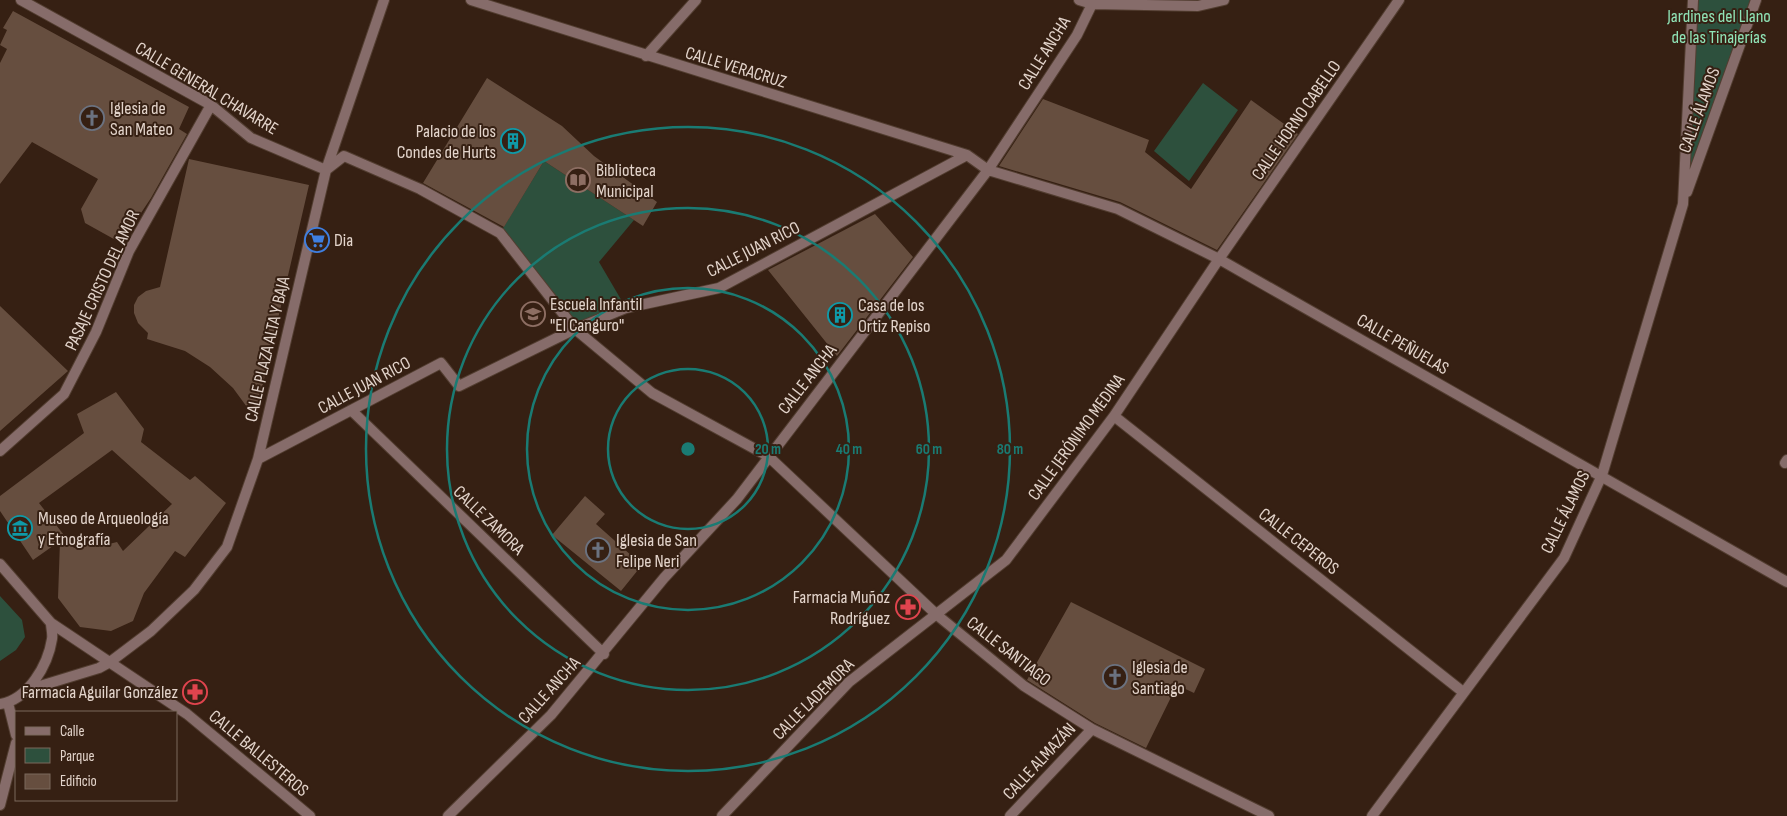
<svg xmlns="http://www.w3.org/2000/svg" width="1787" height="816" font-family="'Sofia Sans Condensed',sans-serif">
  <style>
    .green { fill: #2d503d }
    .building { fill: #664e3f; fill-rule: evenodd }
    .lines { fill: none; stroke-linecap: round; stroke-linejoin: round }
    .street-casing { stroke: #523d30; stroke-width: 12 }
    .street { stroke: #866c6a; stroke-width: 10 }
    .ring { fill: none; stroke: #1a7b73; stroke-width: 2.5 }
    .labels { text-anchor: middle; stroke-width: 4; stroke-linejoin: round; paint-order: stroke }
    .park-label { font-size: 18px; fill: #90e4b7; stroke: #362013 }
    .street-label { font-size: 18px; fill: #e3d4cb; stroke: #362013 }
    .poi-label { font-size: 18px; fill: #e3d4cb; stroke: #362013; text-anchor: start }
    .centre { fill: #1a7b73; stroke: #362013; stroke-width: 2.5 }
    .ring-label { font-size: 15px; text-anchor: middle; font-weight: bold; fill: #1a7b73; stroke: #362013; stroke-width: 4; stroke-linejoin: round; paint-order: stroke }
  </style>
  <rect width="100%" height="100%" fill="#362013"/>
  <path class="green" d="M 1693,0 L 1756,0 L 1683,204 Z
    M 1203,83 L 1238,110 L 1189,181 L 1154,151 Z
    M 544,161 L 634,220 L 599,262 L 626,308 L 575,329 L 500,233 Z
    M 0,596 L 22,620 L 25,637 L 16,650 L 0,661 Z"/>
  <path class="building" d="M 13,11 L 189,107 L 179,129 L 187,134 L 151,198 L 121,243 L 85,223 L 81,209 L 98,179 L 32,142 L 0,184 L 0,63 L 7,49 L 0,45 L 7,30 L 3,28 Z
    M 487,78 L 562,126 L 594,156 L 657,202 L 643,226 L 544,161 L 504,227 L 423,183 Z
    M 1043,99 L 1149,140 L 1145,152 L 1191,189 L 1251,100 L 1298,134 L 1217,250 L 1120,202 L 999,166 Z
    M 189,159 L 309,185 L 255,418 L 233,388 L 210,367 L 185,351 L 147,339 L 148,333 L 138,323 L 134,313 L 134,305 L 138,297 L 146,291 L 160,287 Z
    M 875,214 L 913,257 L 837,356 L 768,270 Z
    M 0,306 L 68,371 L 0,431 Z
    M 116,392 L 144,429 L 141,442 L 190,480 L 195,476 L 226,503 L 185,557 L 175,551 L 144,593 L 133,621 L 111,631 L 80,627 L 58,598 L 60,541 L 33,560 L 0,511 L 0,496 L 84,433 L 77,414 ZM 112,450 L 172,504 L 123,551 L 117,542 L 97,547 L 94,541 L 74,548 L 39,503 Z
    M 585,496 L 605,514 L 596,524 L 642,565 L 621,591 L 552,535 Z
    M 1071,602 L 1205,669 L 1194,693 L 1177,685 L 1146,748 L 1095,723 L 1027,680 Z"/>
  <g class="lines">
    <defs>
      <path id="street" d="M 21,0 L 211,105 L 251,138 L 326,170
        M 471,0 L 967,155 L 988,170 L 1118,209 L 1219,259 L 1787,582
        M 1079,0 L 1092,4 L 1198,6 L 1224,0
        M 646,56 L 696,0
        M 326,170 L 344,156 L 420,189 L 500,233 L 575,329 L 652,393 L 768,456 L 937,615 L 1024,686 L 1092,729 L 1269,816
        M 1687,192 L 1756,0
        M 351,410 L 604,654
        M 1114,416 L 1463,692
        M 0,451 L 64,394 L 96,332 L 129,251 L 211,105
        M 258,459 L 441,363 L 459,386 L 575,329 L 626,308 L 719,288 L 967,155
        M 1785,463 L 1787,460
        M 0,564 L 51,623 L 187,714 L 310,816
        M 27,690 L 99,668 L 110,662 L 151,631 L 194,590 L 227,547 L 258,459 L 326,170 L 384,0
        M 8,703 L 16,735
        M 0,704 C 28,700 48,665 52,639 C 53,634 51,628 51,623
        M 0,805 L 16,743
        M 448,816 L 551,715 L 664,578 L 737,499 L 988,170 L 1077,35 L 1094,0
        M 722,816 L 849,682 L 1006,560 L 1114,416 L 1219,259 L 1399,0
        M 1010,816 L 1092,729
        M 1372,816 L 1564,558 L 1602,475 L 1683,204 L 1693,0"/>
    </defs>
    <use href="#street" class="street-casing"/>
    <use href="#street" class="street"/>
  </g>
  <g class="ring">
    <circle cx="688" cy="449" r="80"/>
    <circle cx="688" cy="449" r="161"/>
    <circle cx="688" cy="449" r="241"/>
    <circle cx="688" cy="449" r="322"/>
  </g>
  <defs>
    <symbol id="church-ring" viewBox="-11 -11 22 22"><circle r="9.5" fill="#362013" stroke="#6b7280" stroke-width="1.5"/><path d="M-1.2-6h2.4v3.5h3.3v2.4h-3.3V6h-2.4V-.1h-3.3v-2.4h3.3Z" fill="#6b7280"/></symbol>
    <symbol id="building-ring" viewBox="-11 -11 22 22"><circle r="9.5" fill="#362013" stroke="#0f9aa8" stroke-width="1.5"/><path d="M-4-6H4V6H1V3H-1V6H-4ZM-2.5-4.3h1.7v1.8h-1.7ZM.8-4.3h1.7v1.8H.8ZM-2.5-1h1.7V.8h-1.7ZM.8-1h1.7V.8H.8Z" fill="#0f9aa8"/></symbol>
    <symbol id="library-ring" viewBox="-11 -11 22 22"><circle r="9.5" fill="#362013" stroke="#8d6e63" stroke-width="1.5"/><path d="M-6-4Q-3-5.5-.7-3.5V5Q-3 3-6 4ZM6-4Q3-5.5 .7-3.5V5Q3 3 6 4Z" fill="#8d6e63"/></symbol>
    <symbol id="supermarket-ring" viewBox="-11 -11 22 22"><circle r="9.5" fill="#362013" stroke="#3f7fe0" stroke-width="1.5"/><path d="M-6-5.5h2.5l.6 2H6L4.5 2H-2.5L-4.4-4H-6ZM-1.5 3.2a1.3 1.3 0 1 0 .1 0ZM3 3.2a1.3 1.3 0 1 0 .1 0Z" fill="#3f7fe0"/></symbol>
    <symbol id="school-ring" viewBox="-11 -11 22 22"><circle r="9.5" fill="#362013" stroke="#8d6e63" stroke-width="1.5"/><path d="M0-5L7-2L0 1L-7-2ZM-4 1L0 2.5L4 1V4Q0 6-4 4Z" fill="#8d6e63"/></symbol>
    <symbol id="museum-ring" viewBox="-11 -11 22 22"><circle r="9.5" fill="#362013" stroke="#0f9aa8" stroke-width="1.5"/><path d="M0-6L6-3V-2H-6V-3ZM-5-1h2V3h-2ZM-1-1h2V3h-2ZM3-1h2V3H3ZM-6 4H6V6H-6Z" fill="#0f9aa8"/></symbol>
    <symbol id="pharmacy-ring" viewBox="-11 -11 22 22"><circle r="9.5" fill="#362013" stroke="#e0444e" stroke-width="1.5"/><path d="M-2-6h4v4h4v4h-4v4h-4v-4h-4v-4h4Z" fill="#e0444e"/></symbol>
  </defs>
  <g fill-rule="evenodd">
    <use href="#church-ring" x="78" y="104" width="28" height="28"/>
    <use href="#building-ring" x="499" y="127" width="28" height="28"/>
    <use href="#library-ring" x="564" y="166" width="28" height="28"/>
    <use href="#supermarket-ring" x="303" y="226" width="28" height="28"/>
    <use href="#school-ring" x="519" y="300" width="28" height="28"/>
    <use href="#building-ring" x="826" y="301" width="28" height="28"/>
    <use href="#museum-ring" x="6" y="514" width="28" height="28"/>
    <use href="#church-ring" x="584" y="536" width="28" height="28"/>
    <use href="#pharmacy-ring" x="894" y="593" width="28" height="28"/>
    <use href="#church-ring" x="1101" y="663" width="28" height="28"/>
    <use href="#pharmacy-ring" x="181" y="678" width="28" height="28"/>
  </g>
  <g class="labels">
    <g class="park-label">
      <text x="1719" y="22">Jardines del Llano<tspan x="1719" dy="21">de las Tinajerías</tspan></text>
    </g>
    <g class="street-label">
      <text transform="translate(1044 53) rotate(-58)" y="6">CALLE ANCHA</text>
      <text transform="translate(736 67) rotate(17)" y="6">CALLE VERACRUZ</text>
      <text transform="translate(207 88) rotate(31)" y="6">CALLE GENERAL CHAVARRE</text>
      <text transform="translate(1699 110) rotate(-70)" y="6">CALLE ÁLAMOS</text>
      <text transform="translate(1296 120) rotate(-55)" y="6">CALLE HORNO CABELLO</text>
      <text transform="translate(753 249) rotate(-27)" y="6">CALLE JUAN RICO</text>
      <text transform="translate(102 280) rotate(-65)" y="6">PASAJE CRISTO DEL AMOR</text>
      <text transform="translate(1403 344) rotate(30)" y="6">CALLE PEÑUELAS</text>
      <text transform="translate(267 349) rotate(-77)" y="6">CALLE PLAZA ALTA Y BAJA</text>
      <text transform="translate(807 379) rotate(-52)" y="6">CALLE ANCHA</text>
      <text transform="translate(364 385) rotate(-28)" y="6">CALLE JUAN RICO</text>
      <text transform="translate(1076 437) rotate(-54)" y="6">CALLE JERÓNIMO MEDINA</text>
      <text transform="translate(1565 512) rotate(-64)" y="6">CALLE ÁLAMOS</text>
      <text transform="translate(489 520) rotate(44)" y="6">CALLE ZAMORA</text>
      <text transform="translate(1299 541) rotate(38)" y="6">CALLE CEPEROS</text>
      <text transform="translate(1009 651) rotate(38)" y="6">CALLE SANTIAGO</text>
      <text transform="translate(549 690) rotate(-48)" y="6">CALLE ANCHA</text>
      <text transform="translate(813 699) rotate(-45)" y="6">CALLE LADEMORA</text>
      <text transform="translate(259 753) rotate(40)" y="6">CALLE BALLESTEROS</text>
      <text transform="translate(1039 761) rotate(-47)" y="6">CALLE ALMAZÁN</text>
    </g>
    <g class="poi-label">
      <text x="110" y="114">Iglesia de<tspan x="110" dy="21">San Mateo</tspan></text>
      <text x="496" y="137" text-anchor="end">Palacio de los<tspan x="496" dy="21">Condes de Hurts</tspan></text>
      <text x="596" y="176">Biblioteca<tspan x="596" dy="21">Municipal</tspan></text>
      <text x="334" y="246">Dia</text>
      <text x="550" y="310">Escuela Infantil<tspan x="550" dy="21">"El Canguro"</tspan></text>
      <text x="858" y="311">Casa de los<tspan x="858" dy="21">Ortiz Repiso</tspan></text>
      <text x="38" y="524">Museo de Arqueología<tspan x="38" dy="21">y Etnografía</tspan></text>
      <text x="616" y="546">Iglesia de San<tspan x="616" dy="21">Felipe Neri</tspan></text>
      <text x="890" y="603" text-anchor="end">Farmacia Muñoz<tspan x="890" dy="21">Rodríguez</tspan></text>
      <text x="1132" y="673">Iglesia de<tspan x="1132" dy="21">Santiago</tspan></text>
      <text x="178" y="698" text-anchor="end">Farmacia Aguilar González</text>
    </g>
  </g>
  <circle cx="688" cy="449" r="8" class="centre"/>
  <g class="ring-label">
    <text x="768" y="454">20 m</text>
    <text x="849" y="454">40 m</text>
    <text x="929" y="454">60 m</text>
    <text x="1010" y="454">80 m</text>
  </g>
  <rect x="15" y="711" width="162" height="90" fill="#362013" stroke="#7b685d"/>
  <rect x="25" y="727" width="25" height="8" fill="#866c6a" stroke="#7b685d"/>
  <text x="60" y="736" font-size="15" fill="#e3d4cb">Calle</text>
  <rect x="25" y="748" width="25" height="15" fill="#2d503d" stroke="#7b685d"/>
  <text x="60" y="761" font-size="15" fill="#e3d4cb">Parque</text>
  <rect x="25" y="774" width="25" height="15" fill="#664e3f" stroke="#7b685d"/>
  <text x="60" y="786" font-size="15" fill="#e3d4cb">Edificio</text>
</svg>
